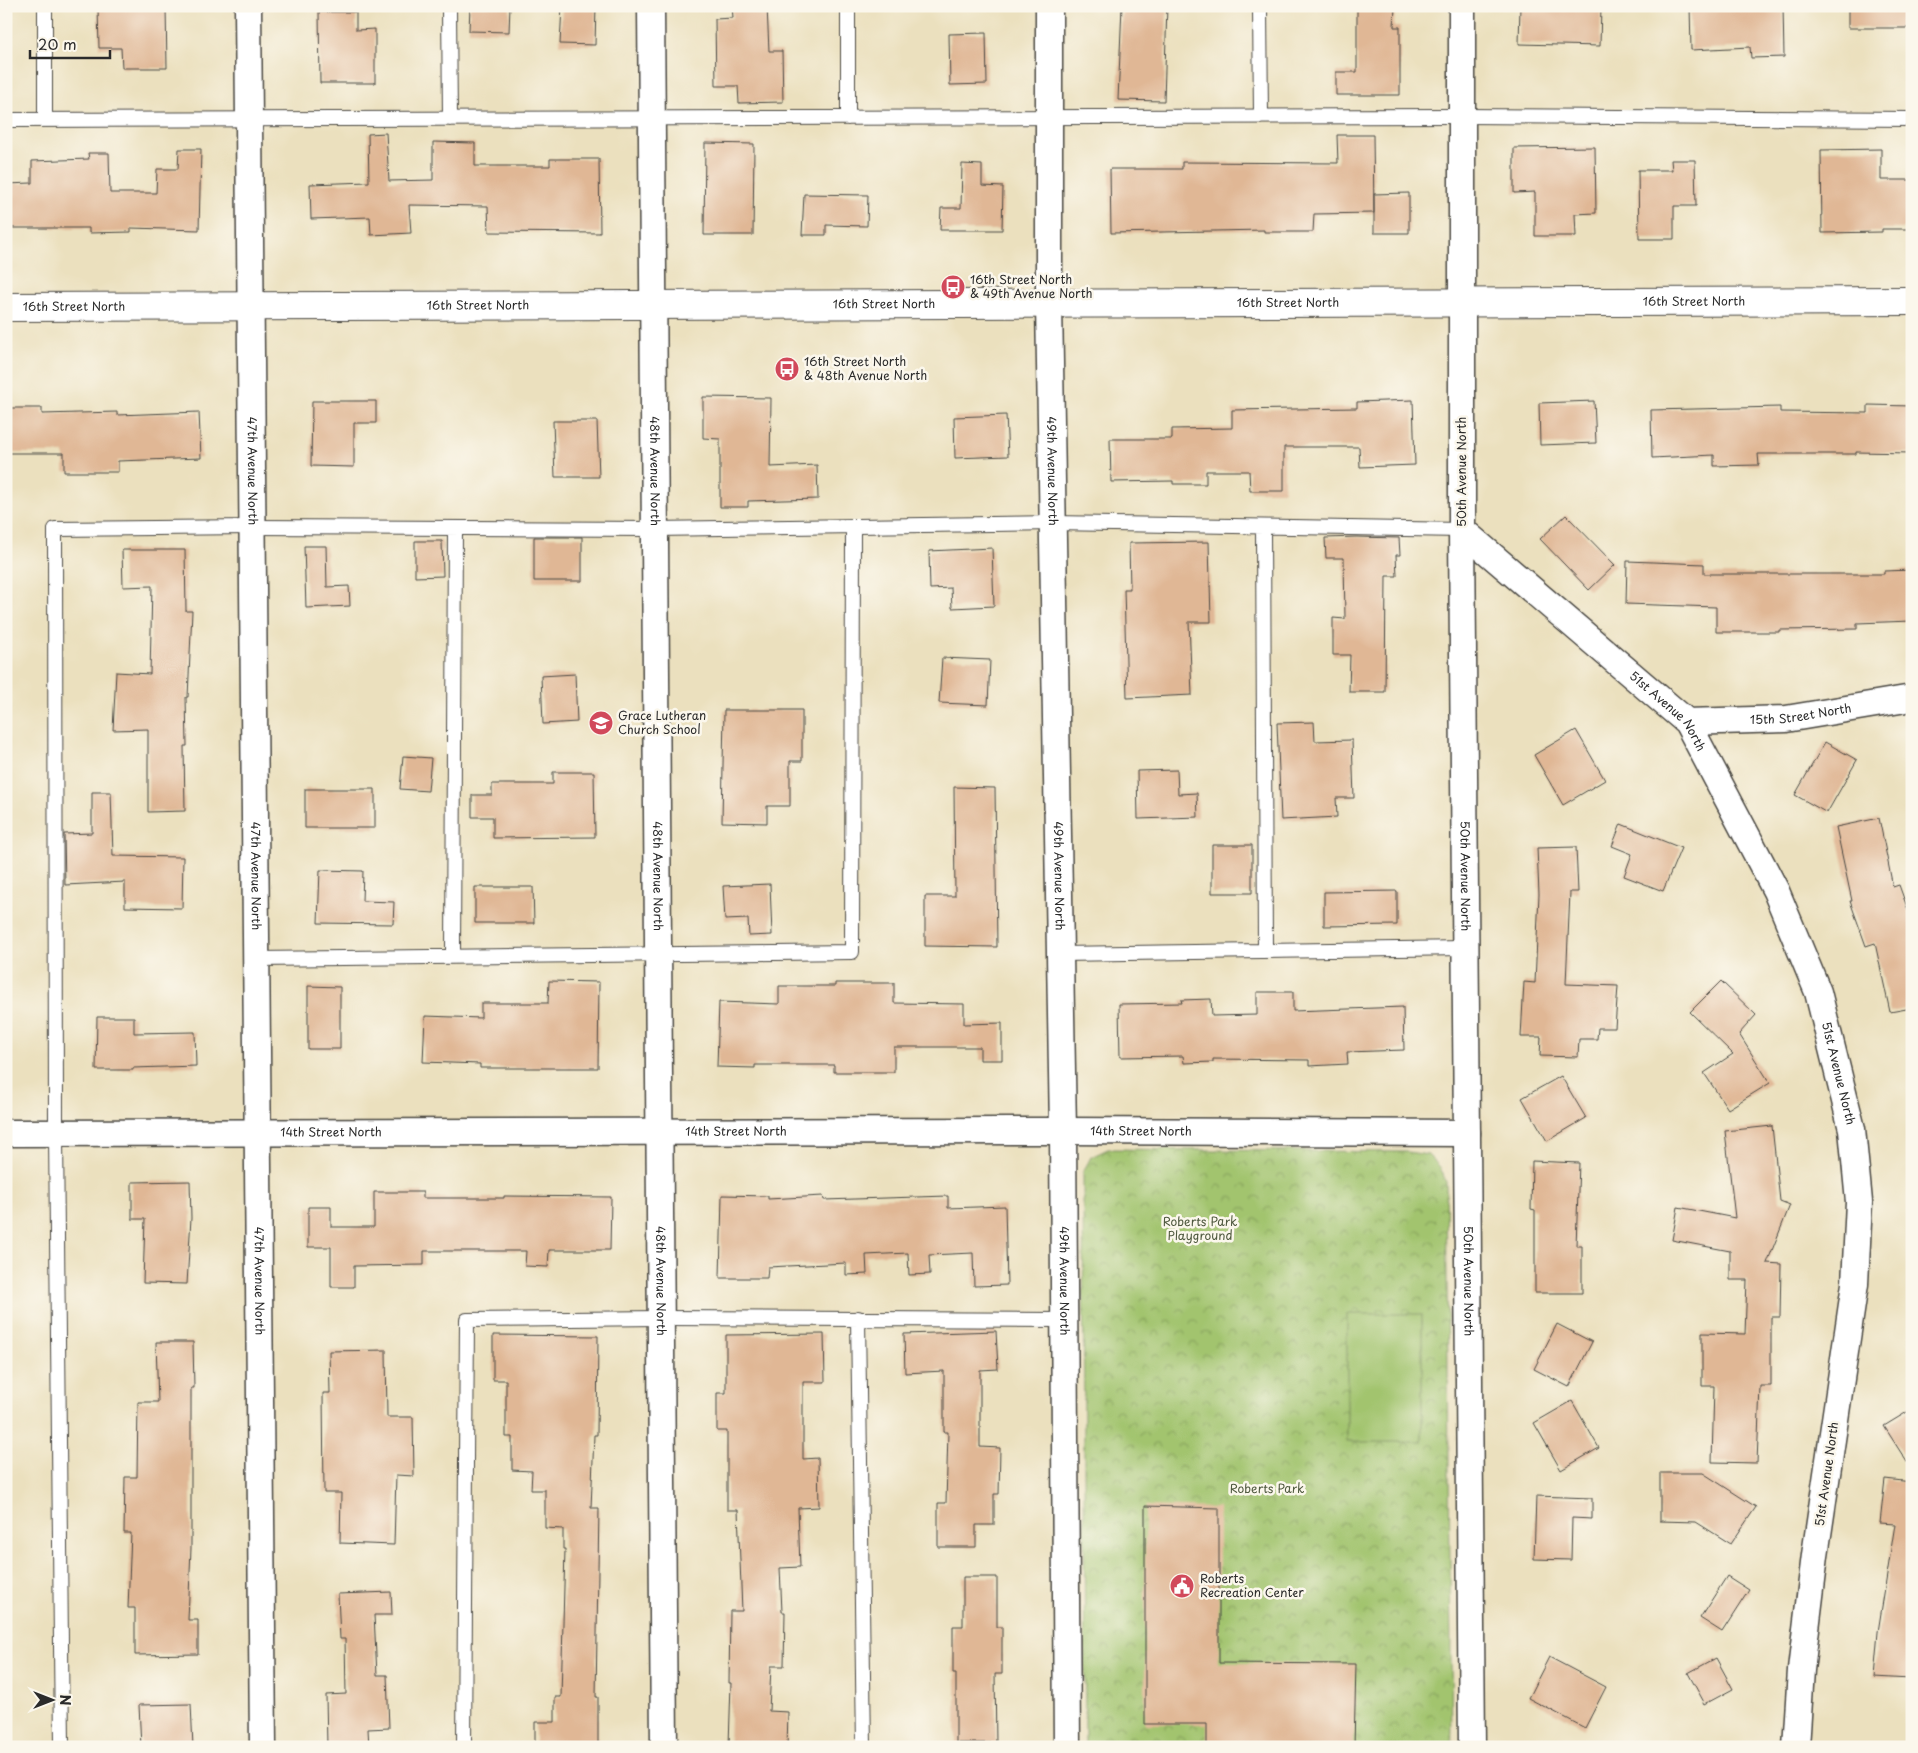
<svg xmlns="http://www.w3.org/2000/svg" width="1918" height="1753" font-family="'Playpen Sans',sans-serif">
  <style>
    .park { fill: url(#park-crowns); stroke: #66784c }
    .pitch { fill: #a2c46e; stroke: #66784c }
    .building { fill: #e0b795 }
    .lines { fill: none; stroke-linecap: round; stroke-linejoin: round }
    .service-casing { stroke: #484641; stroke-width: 16 }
    .minor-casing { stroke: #484641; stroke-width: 29 }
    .tertiary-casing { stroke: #484641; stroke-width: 30 }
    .service { stroke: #fff; stroke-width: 14 }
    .minor { stroke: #fff; stroke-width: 26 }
    .tertiary { stroke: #fff; stroke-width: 28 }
    .labels { text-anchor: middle; stroke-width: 5; stroke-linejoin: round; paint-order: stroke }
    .poi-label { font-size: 12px; fill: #2b2b2b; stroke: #fbf7ec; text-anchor: start }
    .street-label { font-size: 12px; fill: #2b2b2b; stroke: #fbf7ec }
    .park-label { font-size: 12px; fill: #4f593f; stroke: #fbf7ec }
  </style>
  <defs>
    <pattern id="park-crowns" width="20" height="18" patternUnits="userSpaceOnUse" patternTransform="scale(1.25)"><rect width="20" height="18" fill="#a2c46e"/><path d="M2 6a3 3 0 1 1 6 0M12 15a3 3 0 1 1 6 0" fill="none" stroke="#849f5b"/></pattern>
  </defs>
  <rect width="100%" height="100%" fill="#fbf7ec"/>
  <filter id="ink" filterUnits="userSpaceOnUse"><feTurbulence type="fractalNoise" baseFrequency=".02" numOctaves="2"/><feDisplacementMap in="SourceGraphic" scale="10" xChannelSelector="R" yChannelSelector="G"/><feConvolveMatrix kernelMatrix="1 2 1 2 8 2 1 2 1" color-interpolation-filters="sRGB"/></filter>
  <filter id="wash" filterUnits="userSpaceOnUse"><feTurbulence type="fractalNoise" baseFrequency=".0096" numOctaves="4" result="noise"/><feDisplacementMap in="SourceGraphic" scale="20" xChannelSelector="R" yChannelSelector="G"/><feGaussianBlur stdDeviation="1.12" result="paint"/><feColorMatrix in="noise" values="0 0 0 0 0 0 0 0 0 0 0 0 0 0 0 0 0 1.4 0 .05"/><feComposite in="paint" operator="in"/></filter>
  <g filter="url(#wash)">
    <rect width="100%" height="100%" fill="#ebe0be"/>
    <path class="park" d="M 1108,1149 L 1408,1152 L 1428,1155 L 1440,1167 L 1446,1182 L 1452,1747 L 1085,1747 L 1083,1172 L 1091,1157 Z"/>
    <path class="pitch" d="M 1347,1314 L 1422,1314 L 1422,1442 L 1347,1442 Z"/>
    <g id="blocks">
      <path class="building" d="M 470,6 L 510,6 L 509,32 L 469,31 Z
        M 562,6 L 596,6 L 595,45 L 560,44 Z
        M 732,6 L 767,6 L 769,51 L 782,51 L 783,102 L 739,103 L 738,86 L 716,86 L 715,19 L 733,18 Z
        M 1122,6 L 1167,6 L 1164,101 L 1118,100 Z
        M 1357,6 L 1395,6 L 1394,27 L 1400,27 L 1400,95 L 1336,95 L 1336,72 L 1357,72 Z
        M 1520,6 L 1601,6 L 1600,46 L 1519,44 Z
        M 1690,6 L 1783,6 L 1784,57 L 1751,58 L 1750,47 L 1691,50 Z
        M 1848,6 L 1912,6 L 1912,28 L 1848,28 Z
        M 166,7 L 167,68 L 122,68 L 121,48 L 99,48 L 98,8 Z
        M 319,12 L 356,12 L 356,30 L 375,29 L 375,83 L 320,83 Z
        M 986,33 L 987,84 L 950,85 L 949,34 Z
        M 386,133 L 389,181 L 433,180 L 433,142 L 475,143 L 475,166 L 550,166 L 550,159 L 599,159 L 600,233 L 489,232 L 488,206 L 409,205 L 411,233 L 371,235 L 370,217 L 311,219 L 310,184 L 369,182 L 368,134 Z
        M 1337,135 L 1373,135 L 1374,213 L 1314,214 L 1313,232 L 1264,232 L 1264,230 L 1111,233 L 1110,169 L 1182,169 L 1182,162 L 1338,163 Z
        M 705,143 L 754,144 L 753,235 L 704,235 Z
        M 1595,147 L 1596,213 L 1575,214 L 1576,236 L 1535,236 L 1535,192 L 1514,193 L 1514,148 Z
        M 179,149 L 201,149 L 199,230 L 131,228 L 131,232 L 89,233 L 89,228 L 6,228 L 6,184 L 32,183 L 32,161 L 89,159 L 88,153 L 109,153 L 110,193 L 156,193 L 157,169 L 178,169 Z
        M 1881,149 L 1881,180 L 1912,180 L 1912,229 L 1882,229 L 1882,232 L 1822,233 L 1821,150 Z
        M 1671,160 L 1695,160 L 1696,206 L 1674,206 L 1674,239 L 1639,239 L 1638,170 L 1672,170 Z
        M 962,164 L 982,165 L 982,186 L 1003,187 L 1002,230 L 940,230 L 941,208 L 961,208 Z
        M 1409,193 L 1409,233 L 1374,233 L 1374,194 Z
        M 804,194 L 868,195 L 867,226 L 826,225 L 826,235 L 802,235 Z
        M 703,397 L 771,398 L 770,467 L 817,465 L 818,499 L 748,501 L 748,507 L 720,507 L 720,439 L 703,438 Z
        M 1413,400 L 1415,465 L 1360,467 L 1359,447 L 1284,447 L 1284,491 L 1250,491 L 1249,471 L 1206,471 L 1206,484 L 1173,484 L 1173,481 L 1111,482 L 1110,439 L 1172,439 L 1172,429 L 1232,428 L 1232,410 L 1357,408 L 1357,402 Z
        M 312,401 L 376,401 L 376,423 L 354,423 L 354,467 L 311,466 Z
        M 1594,401 L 1596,443 L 1540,445 L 1539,403 Z
        M 1868,405 L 1912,406 L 1912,453 L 1856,452 L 1856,454 L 1758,454 L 1759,465 L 1714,466 L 1714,455 L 1652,458 L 1651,410 L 1780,407 L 1780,412 L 1868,413 Z
        M 6,408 L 42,408 L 42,414 L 117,412 L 117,415 L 199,412 L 201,458 L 118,461 L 118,472 L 64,472 L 64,453 L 6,453 Z
        M 1006,415 L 1008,456 L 955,458 L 954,417 Z
        M 553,421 L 597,421 L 599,477 L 555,477 Z
        M 1566,515 L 1615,565 L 1589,590 L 1540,539 Z
        M 534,537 L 582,537 L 582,581 L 534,581 Z
        M 1356,537 L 1399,538 L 1400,555 L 1396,555 L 1397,576 L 1386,576 L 1385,692 L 1349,692 L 1350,655 L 1333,655 L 1333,618 L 1345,619 L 1344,558 L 1326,558 L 1325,538 Z
        M 415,541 L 442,541 L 443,576 L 415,577 Z
        M 1209,542 L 1211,622 L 1189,622 L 1192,695 L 1127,698 L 1124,589 L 1130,589 L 1129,543 Z
        M 304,546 L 326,546 L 327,587 L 349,586 L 350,606 L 306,608 Z
        M 992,548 L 994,606 L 952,608 L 951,588 L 930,589 L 929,551 Z
        M 122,550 L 185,550 L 186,611 L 192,611 L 188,697 L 186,697 L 187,746 L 184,746 L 185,811 L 148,812 L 148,729 L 113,730 L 116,672 L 150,674 L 152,586 L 123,587 Z
        M 1627,561 L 1704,564 L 1704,574 L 1884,574 L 1884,571 L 1912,570 L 1912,621 L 1857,623 L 1857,629 L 1779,630 L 1779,632 L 1716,632 L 1716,607 L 1626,604 Z
        M 942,658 L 990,660 L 988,705 L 939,703 Z
        M 575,674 L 577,722 L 543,724 L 541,676 Z
        M 724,710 L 802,710 L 802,761 L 790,761 L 790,806 L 767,806 L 767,823 L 722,822 Z
        M 1314,722 L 1315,741 L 1352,740 L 1354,798 L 1336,798 L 1337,817 L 1281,820 L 1277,723 Z
        M 1576,730 L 1605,780 L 1563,805 L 1534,755 Z
        M 1825,742 L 1857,760 L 1827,813 L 1795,795 Z
        M 403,756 L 431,758 L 428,791 L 400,789 Z
        M 1177,770 L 1178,794 L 1197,793 L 1198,817 L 1138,819 L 1137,771 Z
        M 553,772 L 594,772 L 595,837 L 493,838 L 493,817 L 472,817 L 472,795 L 492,795 L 492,784 L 553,784 Z
        M 954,787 L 995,788 L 997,947 L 925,946 L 925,896 L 955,896 Z
        M 305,789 L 375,789 L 375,828 L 305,828 Z
        M 92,792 L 111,792 L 113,856 L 183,857 L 182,908 L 125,907 L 125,882 L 65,885 L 64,834 L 92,833 Z
        M 1879,818 L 1893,887 L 1899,885 L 1912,921 L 1912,1008 L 1890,1012 L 1875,943 L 1866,946 L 1850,901 L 1852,901 L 1836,827 Z
        M 1621,824 L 1681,848 L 1663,891 L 1624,876 L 1632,854 L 1612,846 Z
        M 1212,845 L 1252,845 L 1252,893 L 1212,893 Z
        M 1576,847 L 1578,892 L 1570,892 L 1566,984 L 1618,986 L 1615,1028 L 1598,1028 L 1597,1039 L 1579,1039 L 1578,1057 L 1540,1056 L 1541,1037 L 1521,1037 L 1524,982 L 1535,983 L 1539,894 L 1537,848 Z
        M 320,870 L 363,871 L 362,901 L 394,902 L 393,924 L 318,923 Z
        M 770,884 L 772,935 L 749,936 L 748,919 L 725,920 L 723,886 Z
        M 475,887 L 533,887 L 534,923 L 475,923 Z
        M 1397,891 L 1397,925 L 1324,926 L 1324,892 Z
        M 549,981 L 599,982 L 598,1068 L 480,1068 L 480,1064 L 423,1062 L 425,1016 L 481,1018 L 481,1003 L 548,1003 Z
        M 1721,981 L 1756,1015 L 1739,1034 L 1770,1083 L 1728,1109 L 1704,1073 L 1733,1054 L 1690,1012 Z
        M 835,983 L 894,983 L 894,1003 L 964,1004 L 964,1024 L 1002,1023 L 1002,1060 L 980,1060 L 980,1047 L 894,1047 L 894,1072 L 834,1072 L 834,1065 L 755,1065 L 755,1068 L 717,1067 L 719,1002 L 779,1004 L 779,986 L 835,986 Z
        M 308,986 L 340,987 L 340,1049 L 308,1049 Z
        M 1257,992 L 1293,992 L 1293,1011 L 1403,1007 L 1404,1050 L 1347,1052 L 1348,1064 L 1309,1066 L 1309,1060 L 1213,1059 L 1213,1062 L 1184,1063 L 1183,1056 L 1120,1057 L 1119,1004 L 1182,1003 L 1181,1000 L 1211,999 L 1212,1016 L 1257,1015 Z
        M 97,1017 L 134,1017 L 134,1033 L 195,1032 L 196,1066 L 133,1068 L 133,1070 L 96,1070 Z
        M 1561,1076 L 1586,1118 L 1547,1141 L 1522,1098 Z
        M 1772,1126 L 1780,1201 L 1790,1205 L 1767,1263 L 1781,1264 L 1780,1317 L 1771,1317 L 1771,1386 L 1760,1386 L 1757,1463 L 1712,1462 L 1714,1386 L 1702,1386 L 1702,1333 L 1745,1334 L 1747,1280 L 1730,1280 L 1730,1251 L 1672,1240 L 1678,1207 L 1735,1218 L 1725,1131 Z
        M 1532,1161 L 1579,1163 L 1576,1246 L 1582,1246 L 1582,1293 L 1535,1293 L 1535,1210 L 1531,1209 Z
        M 190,1181 L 191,1218 L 187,1284 L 143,1283 L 145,1219 L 132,1219 L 132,1182 Z
        M 374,1192 L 423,1192 L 423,1198 L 504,1198 L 504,1196 L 611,1197 L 610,1250 L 549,1250 L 548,1267 L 525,1266 L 526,1251 L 424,1251 L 424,1265 L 354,1266 L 354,1287 L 331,1287 L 331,1247 L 308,1247 L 308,1207 L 331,1207 L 331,1227 L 374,1227 Z
        M 722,1195 L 768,1196 L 768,1199 L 823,1196 L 824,1200 L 948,1196 L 948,1208 L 1005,1206 L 1007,1285 L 974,1286 L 973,1253 L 929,1255 L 930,1274 L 909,1275 L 908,1253 L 866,1255 L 867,1274 L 846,1275 L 846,1263 L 768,1267 L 767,1278 L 720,1278 Z
        M 1557,1324 L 1592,1342 L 1569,1387 L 1534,1369 Z
        M 996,1331 L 998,1369 L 980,1370 L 980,1447 L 1000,1448 L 999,1494 L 994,1494 L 994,1525 L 976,1525 L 976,1547 L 938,1547 L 938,1503 L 946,1503 L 948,1432 L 944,1432 L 944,1371 L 905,1373 L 904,1334 Z
        M 824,1334 L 825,1382 L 803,1382 L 803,1459 L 818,1458 L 819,1507 L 798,1508 L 800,1567 L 780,1568 L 782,1612 L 785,1612 L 784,1666 L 771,1666 L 769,1711 L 788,1712 L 787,1747 L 729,1745 L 731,1683 L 729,1683 L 730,1611 L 742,1611 L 738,1510 L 727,1510 L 727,1431 L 717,1431 L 717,1393 L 726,1393 L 726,1335 Z
        M 493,1335 L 598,1336 L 597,1435 L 594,1435 L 591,1508 L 599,1508 L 596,1697 L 598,1697 L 598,1746 L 535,1747 L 535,1722 L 555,1722 L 555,1697 L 561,1697 L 565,1549 L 563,1549 L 563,1529 L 545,1528 L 545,1490 L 531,1490 L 532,1471 L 512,1470 L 512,1437 L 506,1437 L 506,1380 L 493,1380 Z
        M 156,1342 L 193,1342 L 194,1388 L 191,1388 L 191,1548 L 188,1620 L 198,1620 L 198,1654 L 135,1655 L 135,1608 L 128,1608 L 131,1533 L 124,1533 L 125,1477 L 137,1477 L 138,1402 L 158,1402 Z
        M 386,1350 L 387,1417 L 413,1417 L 414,1476 L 396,1475 L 394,1545 L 340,1543 L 341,1493 L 324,1493 L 323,1393 L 330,1393 L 329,1351 Z
        M 1572,1401 L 1599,1448 L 1561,1470 L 1534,1423 Z
        M 1912,1409 L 1912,1470 L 1884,1426 Z
        M 1660,1473 L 1703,1473 L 1756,1507 L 1731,1544 L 1696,1522 L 1660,1521 Z
        M 1885,1479 L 1912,1482 L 1912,1657 L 1910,1679 L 1874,1677 L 1878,1632 L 1895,1524 L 1880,1523 Z
        M 1536,1496 L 1592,1498 L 1592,1519 L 1572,1518 L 1571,1560 L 1534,1559 Z
        M 1145,1506 L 1219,1508 L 1219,1663 L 1356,1664 L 1354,1747 L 1207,1747 L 1207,1724 L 1145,1724 Z
        M 1727,1576 L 1749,1590 L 1722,1632 L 1700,1618 Z
        M 963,1577 L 997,1577 L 997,1627 L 1002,1627 L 1002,1674 L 995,1674 L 996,1743 L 956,1743 L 956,1673 L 953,1673 L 953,1626 L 963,1626 Z
        M 391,1592 L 392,1615 L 374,1615 L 377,1675 L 387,1675 L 389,1728 L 368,1729 L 369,1747 L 327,1747 L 326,1695 L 346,1694 L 345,1639 L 340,1639 L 338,1594 Z
        M 1549,1657 L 1606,1687 L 1585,1728 L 1528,1698 Z
        M 1716,1658 L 1733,1689 L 1705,1704 L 1688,1673 Z
        M 191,1704 L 193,1747 L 141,1747 L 139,1705 Z"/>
    </g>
  </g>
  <g filter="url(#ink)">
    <use href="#blocks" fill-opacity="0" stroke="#484641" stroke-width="1"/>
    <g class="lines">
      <defs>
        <path id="service" d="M 45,6 L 45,120
          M 449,6 L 450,119
          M 848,6 L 848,118
          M 1260,6 L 1261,117
          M 6,120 L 1462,116 L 1912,119
          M 1263,527 L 1265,951
          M 1060,954 L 1465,948
          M 453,956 L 455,528
          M 256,959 L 852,952 L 853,526
          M 858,1318 L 864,1747
          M 62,1747 L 56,1133 L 55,529 L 252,527 L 655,529 L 1053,523 L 1462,530
          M 464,1747 L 467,1320 L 660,1318 L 1064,1320"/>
        <g id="minor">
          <path id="s1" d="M 248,6 L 263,1747"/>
          <path id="s2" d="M 651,6 L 664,1747"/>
          <path id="s3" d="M 1049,6 L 1049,304 L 1063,1131 L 1067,1747"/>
          <path id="s4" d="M 1462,6 L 1462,530 L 1472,1747"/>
          <path id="s5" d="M 1462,530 L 1687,722 L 1776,891 L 1818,992 L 1852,1129 L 1859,1202 L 1855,1284 L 1815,1555 L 1801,1670 L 1796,1747"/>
          <path id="s6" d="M 1687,722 L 1786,719 L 1912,698"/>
          <path id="s7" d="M 6,1133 L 1063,1131 L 1467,1133"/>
        </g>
        <g id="tertiary">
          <path id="s8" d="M 6,307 L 1912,301"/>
        </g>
      </defs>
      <use href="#service" class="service-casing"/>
      <use href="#minor" class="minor-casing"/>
      <use href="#tertiary" class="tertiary-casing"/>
      <use href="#service" class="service"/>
      <use href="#minor" class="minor"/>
      <use href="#tertiary" class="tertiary"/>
    </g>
  </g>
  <defs>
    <symbol id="bus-disc" viewBox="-11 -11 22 22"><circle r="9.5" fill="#d1495b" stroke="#fbf7ec"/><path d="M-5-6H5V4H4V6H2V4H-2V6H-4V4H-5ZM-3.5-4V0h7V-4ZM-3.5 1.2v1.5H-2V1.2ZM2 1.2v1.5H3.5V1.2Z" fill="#fff"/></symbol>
    <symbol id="school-disc" viewBox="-11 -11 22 22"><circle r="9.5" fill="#d1495b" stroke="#fbf7ec"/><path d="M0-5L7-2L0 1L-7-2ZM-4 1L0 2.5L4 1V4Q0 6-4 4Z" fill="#fff"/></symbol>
    <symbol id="civic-disc" viewBox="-11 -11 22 22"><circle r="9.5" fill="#d1495b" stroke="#fbf7ec"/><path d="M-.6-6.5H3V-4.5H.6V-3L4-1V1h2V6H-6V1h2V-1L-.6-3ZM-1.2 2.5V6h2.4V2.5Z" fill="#fff"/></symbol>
  </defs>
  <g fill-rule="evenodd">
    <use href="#bus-disc" x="939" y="273" width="28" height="28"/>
    <use href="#bus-disc" x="773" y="355" width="28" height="28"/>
    <use href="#school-disc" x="587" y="709" width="28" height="28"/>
    <use href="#civic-disc" x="1168" y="1572" width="28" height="28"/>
  </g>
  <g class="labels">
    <g class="poi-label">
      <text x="970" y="284">16th Street North<tspan x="970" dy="14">&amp; 49th Avenue North</tspan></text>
      <text x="804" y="366">16th Street North<tspan x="804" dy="14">&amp; 48th Avenue North</tspan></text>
      <text x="618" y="720">Grace Lutheran<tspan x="618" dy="14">Church School</tspan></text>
      <text x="1200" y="1583">Roberts<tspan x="1200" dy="14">Recreation Center</tspan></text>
    </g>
    <g class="street-label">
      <text dy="4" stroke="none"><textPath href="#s8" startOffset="1688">16th Street North</textPath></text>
      <text dy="4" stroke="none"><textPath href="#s8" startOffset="1282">16th Street North</textPath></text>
      <text dy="4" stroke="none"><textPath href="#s8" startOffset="878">16th Street North</textPath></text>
      <text dy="4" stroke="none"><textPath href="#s8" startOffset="472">16th Street North</textPath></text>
      <text dy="4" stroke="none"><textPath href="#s8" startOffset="68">16th Street North</textPath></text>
      <text dy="4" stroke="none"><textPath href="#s1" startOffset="465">47th Avenue North</textPath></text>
      <text dy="4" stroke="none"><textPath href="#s2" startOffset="465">48th Avenue North</textPath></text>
      <text dy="4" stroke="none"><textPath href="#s3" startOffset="465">49th Avenue North</textPath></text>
      <text transform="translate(1462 472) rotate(-90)" y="4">50th Avenue North</text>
      <text dy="4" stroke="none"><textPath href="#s5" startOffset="275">51st Avenue North</textPath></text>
      <text dy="4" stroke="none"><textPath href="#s6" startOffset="114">15th Street North</textPath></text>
      <text dy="4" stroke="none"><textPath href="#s3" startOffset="870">49th Avenue North</textPath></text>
      <text dy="4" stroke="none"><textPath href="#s1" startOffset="870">47th Avenue North</textPath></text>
      <text dy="4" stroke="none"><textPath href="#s2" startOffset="870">48th Avenue North</textPath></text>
      <text dy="4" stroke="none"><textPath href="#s4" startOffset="870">50th Avenue North</textPath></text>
      <text dy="4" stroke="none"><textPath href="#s5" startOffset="680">51st Avenue North</textPath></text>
      <text dy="4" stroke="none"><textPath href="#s7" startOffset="730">14th Street North</textPath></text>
      <text dy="4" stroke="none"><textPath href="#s7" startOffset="1135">14th Street North</textPath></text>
      <text dy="4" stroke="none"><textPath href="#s7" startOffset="325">14th Street North</textPath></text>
      <text dy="4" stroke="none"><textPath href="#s1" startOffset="1275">47th Avenue North</textPath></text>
      <text dy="4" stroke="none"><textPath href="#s2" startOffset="1275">48th Avenue North</textPath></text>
      <text dy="4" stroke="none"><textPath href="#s3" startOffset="1275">49th Avenue North</textPath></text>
      <text dy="4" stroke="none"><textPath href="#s4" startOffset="1275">50th Avenue North</textPath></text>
      <text transform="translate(1827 1474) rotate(-82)" y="4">51st Avenue North</text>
    </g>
    <g class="park-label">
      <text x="1200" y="1226">Roberts Park<tspan x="1200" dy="14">Playground</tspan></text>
      <text x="1267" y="1493">Roberts Park</text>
    </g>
  </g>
  <rect width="1918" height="1753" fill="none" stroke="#fbf7ec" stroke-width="25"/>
  <g transform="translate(52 1700) rotate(90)" stroke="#fbf7ec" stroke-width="4" paint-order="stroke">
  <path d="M0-4L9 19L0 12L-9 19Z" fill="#2b2b2b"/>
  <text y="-8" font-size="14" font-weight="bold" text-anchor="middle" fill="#2b2b2b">N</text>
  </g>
  <path d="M30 50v8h80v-8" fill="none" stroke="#2b2b2b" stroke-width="2.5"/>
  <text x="38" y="50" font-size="15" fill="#2b2b2b" stroke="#fbf7ec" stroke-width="4" paint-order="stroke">20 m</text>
</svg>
